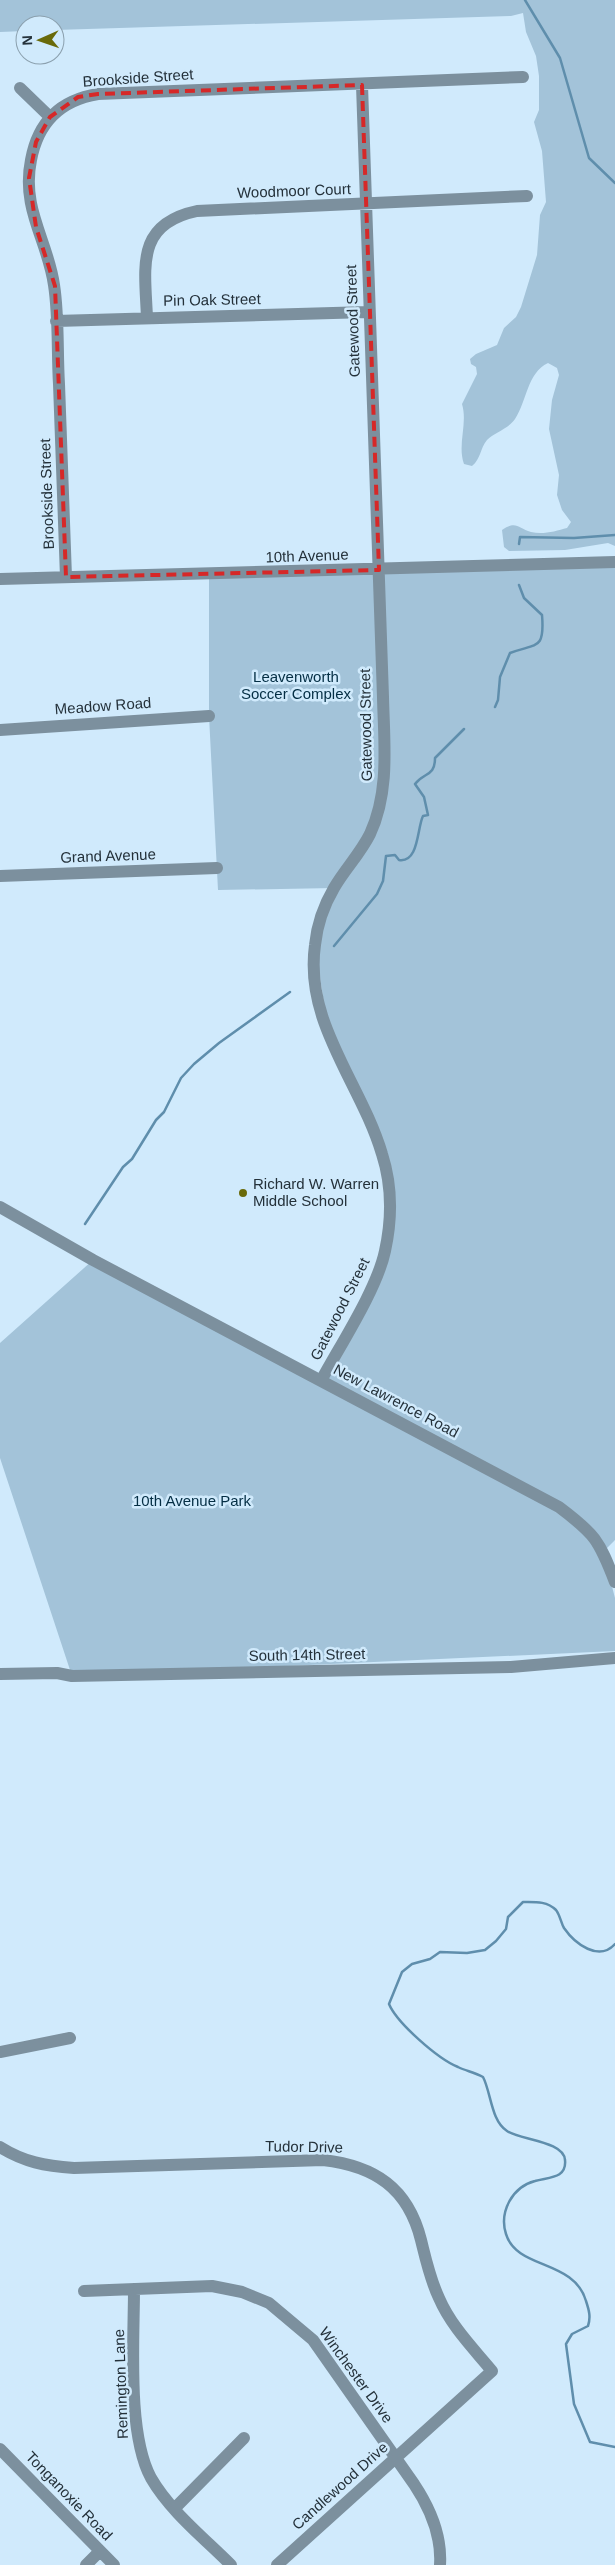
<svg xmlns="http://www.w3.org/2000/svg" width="615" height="2565" font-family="Arial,sans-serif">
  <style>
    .green { fill: #a3c3d9 }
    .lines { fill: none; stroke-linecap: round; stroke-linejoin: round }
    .stream { stroke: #5f8eac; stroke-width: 2.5 }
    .minor { stroke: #7c909e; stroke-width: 12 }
    .marked { fill: none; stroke: #d62828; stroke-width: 4; stroke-dasharray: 10 6; stroke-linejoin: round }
    .poi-dot { fill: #696a0a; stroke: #d0eafc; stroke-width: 2 }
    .labels { text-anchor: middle; stroke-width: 5; stroke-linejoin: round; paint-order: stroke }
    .street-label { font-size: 15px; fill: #24313a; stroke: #d0eafc }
    .park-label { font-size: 15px; fill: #042e44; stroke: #d0eafc }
    .poi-label { font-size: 15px; fill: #24313a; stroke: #d0eafc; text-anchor: start }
  </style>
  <rect width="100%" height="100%" fill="#d0eafc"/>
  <path class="green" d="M 0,0 L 615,0 L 615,546 L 608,543 L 565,550 L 509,551 L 504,547 L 502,530 C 516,520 518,528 531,532 C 543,535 556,531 567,528 L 571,522 L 562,510 L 557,495 L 559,475 L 549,429 L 552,400 L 559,375 L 557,368 L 548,363 C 527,373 527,401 515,419 C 508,429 495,432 487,440 C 480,448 481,459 472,466 L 464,464 C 457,444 468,424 462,404 L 477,374 L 476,367 L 471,364 L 470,359 L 476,354 L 497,345 L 504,328 L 516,317 L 521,307 L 537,255 L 540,215 L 546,202 L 542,151 L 534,122 L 539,110 L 539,76 L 536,56 L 526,32 L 523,13 L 511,16 L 55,30 L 55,25 L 25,25 L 25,31 L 0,32 Z
    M 615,562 L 615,1540 L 603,1552 L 615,1598 L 615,1651 L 72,1676 L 0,1458 L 0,1343 L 93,1260 L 322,1379 L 385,1253 L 387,1177 L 329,1035 L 315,945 L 334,888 L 218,890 L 209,716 L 209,575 Z"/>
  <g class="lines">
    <path class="stream" d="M 525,0 L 560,58 L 589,158 L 615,183
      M 519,544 L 520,537 L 574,538 L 615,535
      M 495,707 L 498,700 L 500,677 L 510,653 C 536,643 545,651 542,615 L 524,598 L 519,585
      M 334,946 L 377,894 L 383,881 L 386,856 L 395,855 L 399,860 C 419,863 417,828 423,816 L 428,815 L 424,797 L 415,784 C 424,772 435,777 435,758 L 464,729
      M 85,1224 L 123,1167 L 132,1159 L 156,1120 L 164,1112 L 181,1078 L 194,1064 L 219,1043 L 290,992
      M 615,1944 C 599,1962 575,1944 564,1928 C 561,1923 560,1915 556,1910 C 547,1901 535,1902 523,1902 L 508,1917 L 506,1929 L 496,1941 L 485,1950 L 467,1953 L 440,1952 L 430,1959 L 412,1964 L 402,1972 L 389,2004 C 397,2023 438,2059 458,2067 C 466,2071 474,2072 483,2077 C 491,2092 491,2121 507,2131 C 520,2140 564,2141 565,2160 C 567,2179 548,2177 535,2181 C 512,2187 499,2212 506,2234 C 517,2270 574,2259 586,2301 C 589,2310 591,2317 588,2326 L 572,2334 L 566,2344 L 574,2404 L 590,2442 L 615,2447"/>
    <path class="minor" d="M 20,88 L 50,117
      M 147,318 C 145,267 135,224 197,211 L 527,196
      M 56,321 L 368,312
      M 66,577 C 64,513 61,448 59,384 C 57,352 59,317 54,285 C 48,241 21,209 31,160 C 38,122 61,100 98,94 L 523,77
      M 0,579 L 615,562
      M 0,730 L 209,716
      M 0,876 L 217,868
      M 0,1207 L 93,1260 L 559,1507 C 595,1534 599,1540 615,1582
      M 322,1379 C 341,1344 377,1289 385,1251 C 392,1219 392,1185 382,1154 C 361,1083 304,1023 315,945 C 317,925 324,905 334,888 C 345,869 360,854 370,834 C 390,791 384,743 383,697 L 362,85
      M 0,1674 L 57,1673 L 72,1676 L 511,1667 L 615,1658
      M 0,2052 L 70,2038
      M 0,2147 C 24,2162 45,2166 74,2168 L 323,2160 C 375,2166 408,2188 421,2240 C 426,2260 430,2279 439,2298 C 451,2326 473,2348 492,2371 L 277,2565
      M 134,2289 C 134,2341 127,2434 151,2478 C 170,2511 204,2538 231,2565
      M 84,2291 L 212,2286 L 242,2292 L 269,2303 L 313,2340 L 414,2484 C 430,2508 442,2535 440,2565
      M 0,2449 L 114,2565
      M 175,2508 L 244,2438
      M 86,2565 L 100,2551"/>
  </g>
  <path class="marked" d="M 362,85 L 379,570 L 66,577 L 55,286 L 36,227 L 29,178 L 36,142 L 50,117 L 78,97 L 98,94 Z"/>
  <circle class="poi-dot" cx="243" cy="1193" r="5"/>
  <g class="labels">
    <g class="street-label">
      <text transform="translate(138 78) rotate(-4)" y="5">Brookside Street</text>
      <text transform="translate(294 191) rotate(-2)" y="5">Woodmoor Court</text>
      <text transform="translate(212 300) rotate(-1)" y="5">Pin Oak Street</text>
      <text transform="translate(353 321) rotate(-92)" y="5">Gatewood Street</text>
      <text transform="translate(47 494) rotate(-92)" y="5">Brookside Street</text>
      <text transform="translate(307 556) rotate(-2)" y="5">10th Avenue</text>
      <text transform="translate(103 706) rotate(-4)" y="5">Meadow Road</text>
      <text transform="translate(366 725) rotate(-91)" y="5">Gatewood Street</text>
      <text transform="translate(108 856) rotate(-2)" y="5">Grand Avenue</text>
      <text transform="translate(340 1309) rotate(-63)" y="5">Gatewood Street</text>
      <text transform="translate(396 1401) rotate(28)" y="5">New Lawrence Road</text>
      <text transform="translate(307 1655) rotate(-1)" y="5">South 14th Street</text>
      <text transform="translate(304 2147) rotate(1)" y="5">Tudor Drive</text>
      <text transform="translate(356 2375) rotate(54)" y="5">Winchester Drive</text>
      <text transform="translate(121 2384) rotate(-92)" y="5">Remington Lane</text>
      <text transform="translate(340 2486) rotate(-42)" y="5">Candlewood Drive</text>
      <text transform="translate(69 2496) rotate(46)" y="5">Tonganoxie Road</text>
    </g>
    <g class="park-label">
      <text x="296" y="682">Leavenworth<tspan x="296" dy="17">Soccer Complex</tspan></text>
      <text x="192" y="1506">10th Avenue Park</text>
    </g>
    <g class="poi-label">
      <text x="253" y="1189">Richard W. Warren<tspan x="253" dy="17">Middle School</tspan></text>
    </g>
  </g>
  <g transform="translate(40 40) rotate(268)"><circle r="24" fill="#d0eafc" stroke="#8ba0ae"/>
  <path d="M0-4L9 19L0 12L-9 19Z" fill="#696a0a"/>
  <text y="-8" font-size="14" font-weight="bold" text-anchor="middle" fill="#24313a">N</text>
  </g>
</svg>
